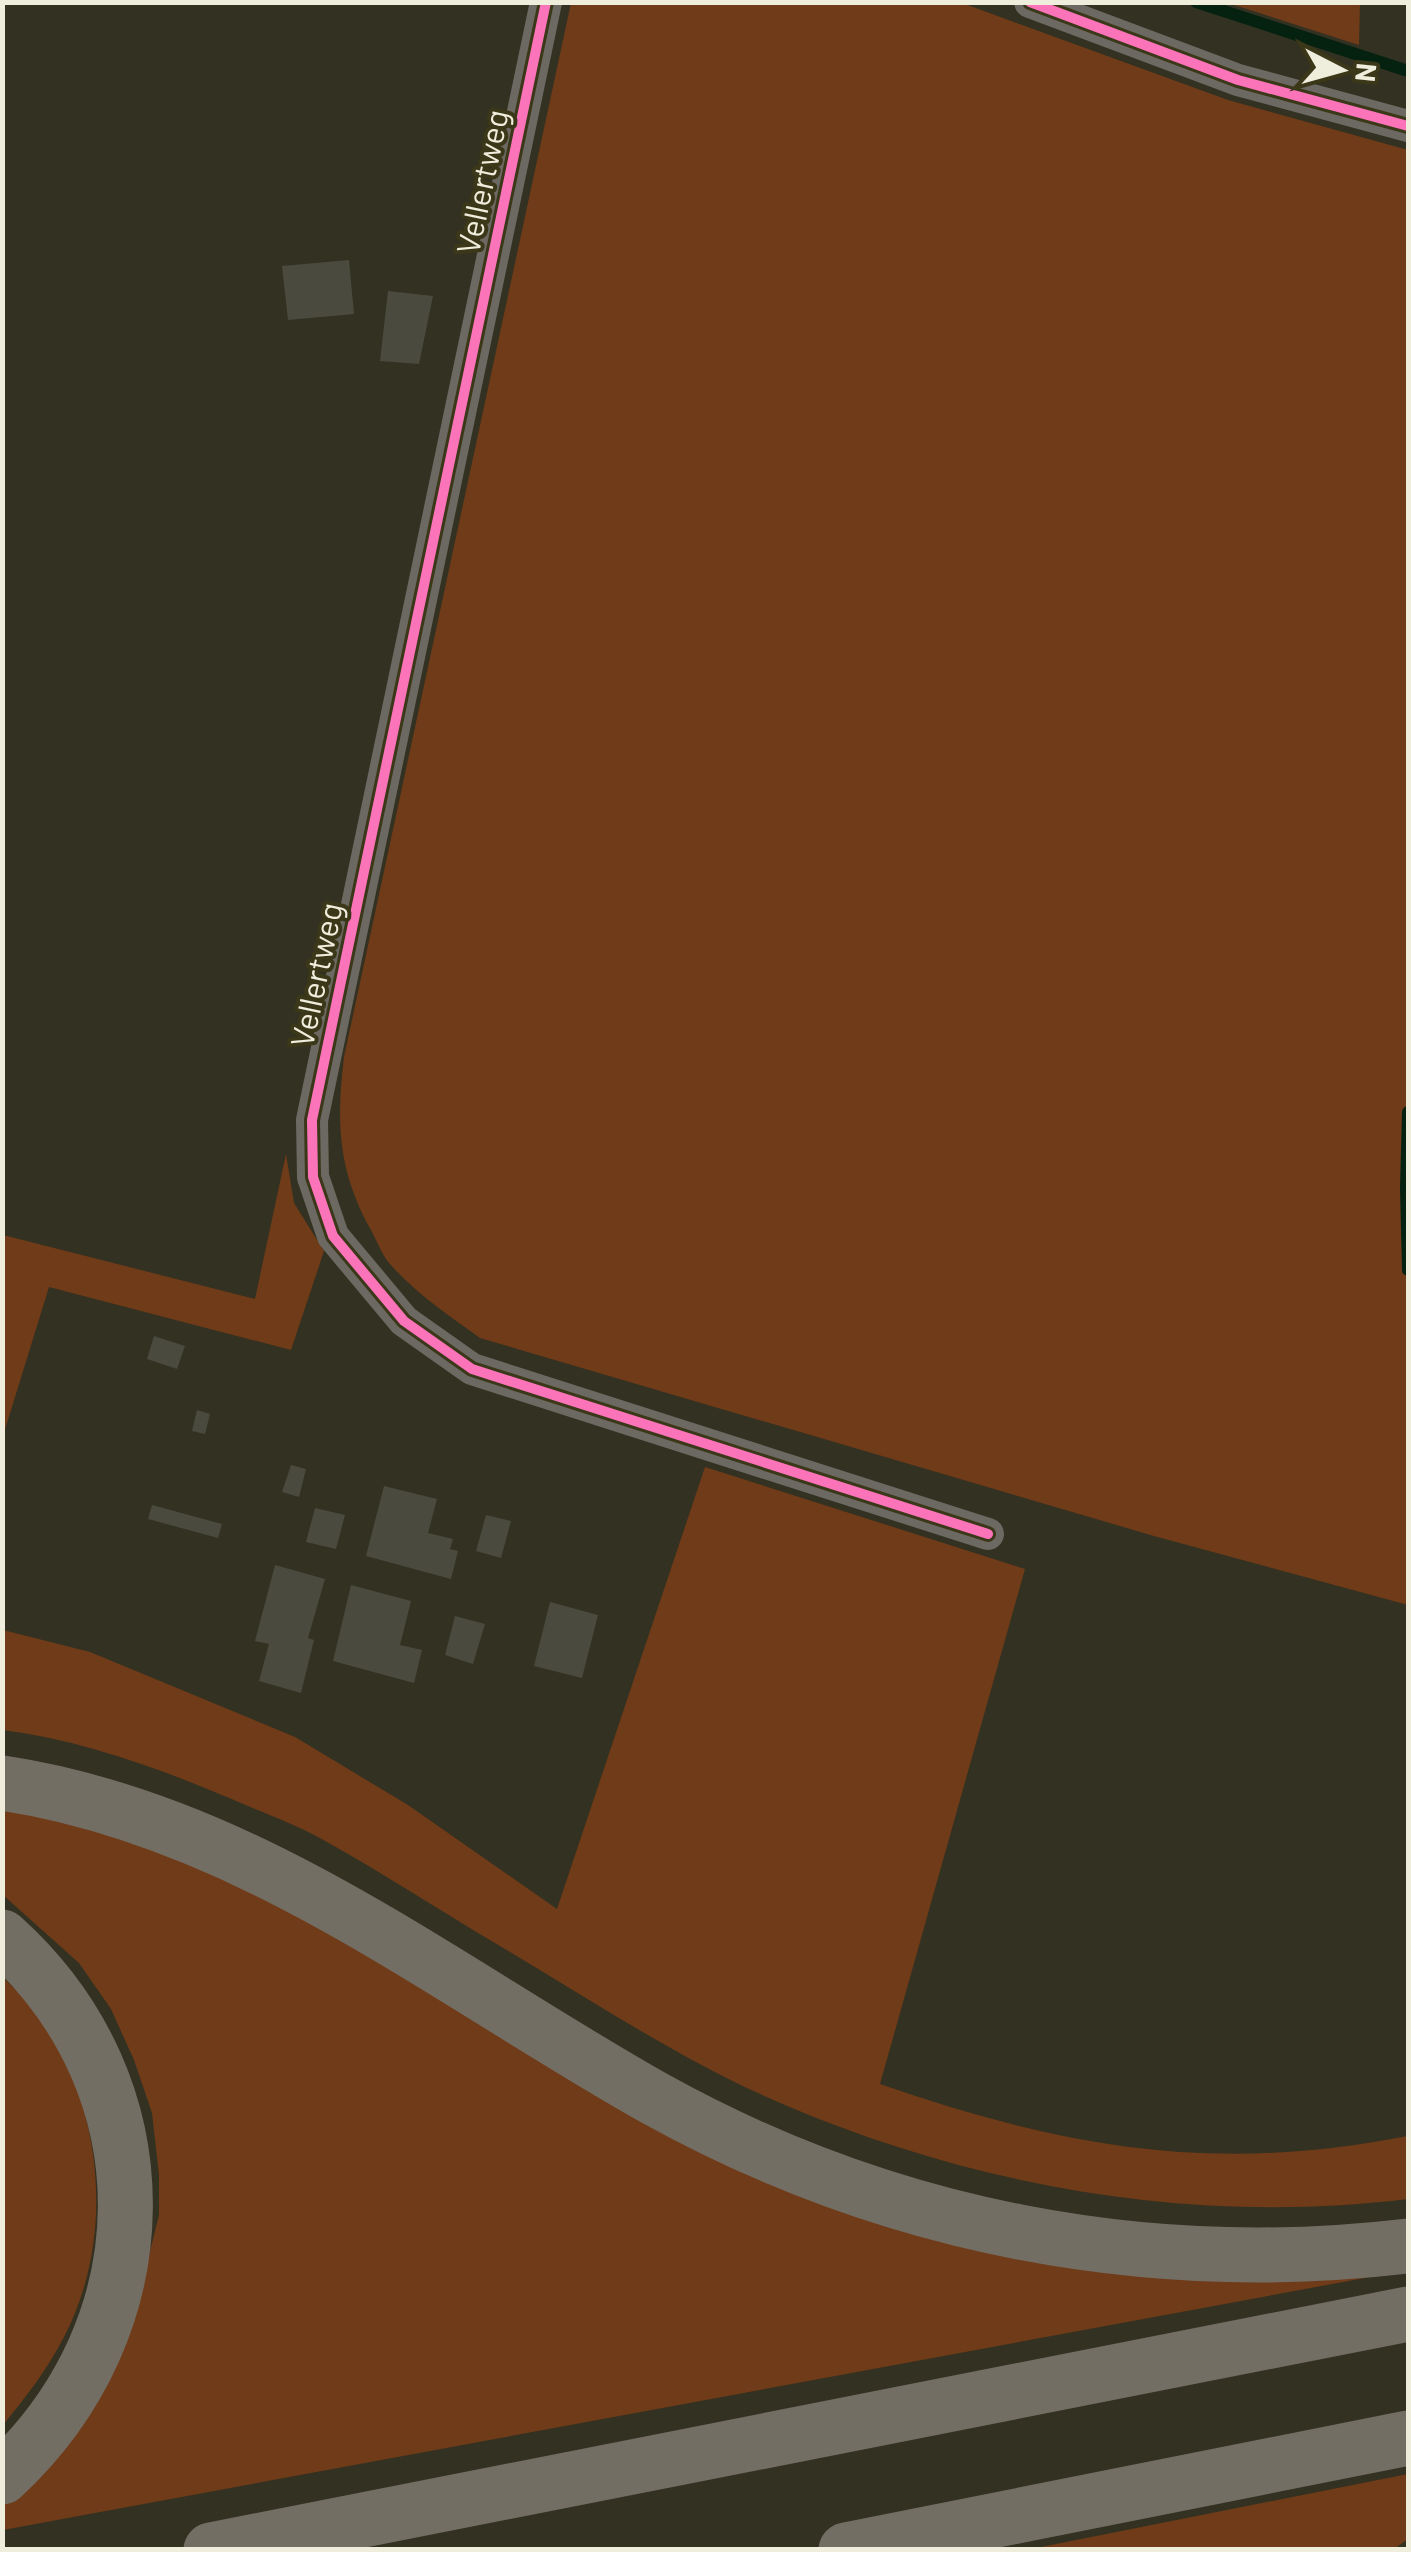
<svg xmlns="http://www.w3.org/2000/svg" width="1411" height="2552" font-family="Barlow,sans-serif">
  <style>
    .green { fill: #703b18 }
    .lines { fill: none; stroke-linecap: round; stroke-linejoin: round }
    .stream { stroke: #052211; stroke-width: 12 }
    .building { fill: #4a4b3e }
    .street { stroke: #6c6963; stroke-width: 32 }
    .highway { stroke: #736e64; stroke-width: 55 }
    .cycleway-casing { stroke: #3b3719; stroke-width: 16 }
    .cycleway { stroke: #fb73b8; stroke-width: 10 }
    .labels { text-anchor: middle; stroke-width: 8; stroke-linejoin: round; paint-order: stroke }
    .street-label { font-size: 32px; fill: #efeddc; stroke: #3b3719 }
  </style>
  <rect width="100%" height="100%" fill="#333121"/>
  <path class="green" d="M 571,3 L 962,3 L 1228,100 L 1408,150 L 1408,1605 L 1154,1536 L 480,1338 C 450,1316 415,1293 390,1264 C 382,1255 377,1241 371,1230 C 338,1171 336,1123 344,1057 Z
    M 1228,3 L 1360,3 L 1359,45 Z
    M 286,1154 L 294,1203 L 324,1251 L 291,1350 L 49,1287 L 3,1436 L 3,1235 L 255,1299 Z
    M 705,1467 L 1025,1569 L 880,2084 C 1065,2148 1214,2174 1408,2136 L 1408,2199 C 1199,2225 979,2188 785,2105 C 685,2063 593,2001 500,1946 C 439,1910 380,1871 318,1837 C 296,1825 271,1816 248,1806 C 169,1772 88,1741 3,1730 L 3,1630 L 90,1652 L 295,1737 L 408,1805 L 557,1909 Z
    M 3,1794 L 149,1829 L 848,2198 L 1408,2270 L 3,2530 L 2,2492 L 137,2304 L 159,2215 L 159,2175 L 152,2113 L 134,2060 L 111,2009 L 79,1963 L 3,1895 Z
    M 3,1977 C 13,1988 26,1998 35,2010 C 103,2101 117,2235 64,2337 C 47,2370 26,2397 3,2425 Z
    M 1408,2474 L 1408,2539 L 1394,2549 L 1031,2549 Z"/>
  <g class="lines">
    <path class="stream" d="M 1196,2 L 1408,71
      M 1408,1112 L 1406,1188 L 1408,1270"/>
  </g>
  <path class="building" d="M 349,260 L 354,314 L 288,320 L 282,266 Z
    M 388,291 L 433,296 L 419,364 L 380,361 Z
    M 154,1336 L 185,1346 L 177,1369 L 147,1359 Z
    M 197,1410 L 210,1414 L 205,1434 L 192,1431 Z
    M 291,1465 L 306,1469 L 299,1497 L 282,1492 Z
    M 384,1486 L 437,1499 L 428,1533 L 453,1539 L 450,1549 L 458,1551 L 451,1579 L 366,1556 Z
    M 152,1505 L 222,1524 L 218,1538 L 148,1519 Z
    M 315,1508 L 345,1515 L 336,1549 L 306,1542 Z
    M 486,1515 L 511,1521 L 501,1558 L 476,1551 Z
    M 275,1565 L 325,1579 L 308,1638 L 314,1640 L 301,1693 L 259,1681 L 269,1644 L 255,1641 Z
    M 351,1585 L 411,1601 L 400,1645 L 422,1650 L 414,1683 L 333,1661 Z
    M 550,1602 L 598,1615 L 582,1678 L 534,1666 Z
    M 455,1616 L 485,1624 L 473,1664 L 445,1655 Z"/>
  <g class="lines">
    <path class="street" d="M 546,2 L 312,1120 L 313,1177 L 333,1236 L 404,1321 L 472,1369 L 988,1534
      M 1030,2 L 1238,80 L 1408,126"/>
    <path class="highway" d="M 2,1783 C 248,1820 444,1980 654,2098 C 886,2227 1145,2277 1408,2246
      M 2,1937 C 169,2087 164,2327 2,2477
      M 211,2550 L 1408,2314
      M 846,2550 L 1408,2438"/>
    <defs>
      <path id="cycleway" d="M 546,2 L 312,1120 L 313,1177 L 333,1236 L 404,1321 L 472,1369 L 988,1534
        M 1030,2 L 1238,80 L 1408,126"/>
    </defs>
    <use href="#cycleway" class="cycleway-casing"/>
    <use href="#cycleway" class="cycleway"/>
  </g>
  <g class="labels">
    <g class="street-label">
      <text transform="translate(483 182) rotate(-78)" y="11">Vellertweg</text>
      <text transform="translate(317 975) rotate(-78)" y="11">Vellertweg</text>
    </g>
  </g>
  <rect width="1411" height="2552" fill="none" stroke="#efeddc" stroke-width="10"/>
  <g transform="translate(1341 70) rotate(96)" stroke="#3b3719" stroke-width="8" paint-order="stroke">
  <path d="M0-8L18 38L0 25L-18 38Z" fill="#efeddc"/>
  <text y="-15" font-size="28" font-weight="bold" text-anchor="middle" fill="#efeddc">N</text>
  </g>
</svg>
